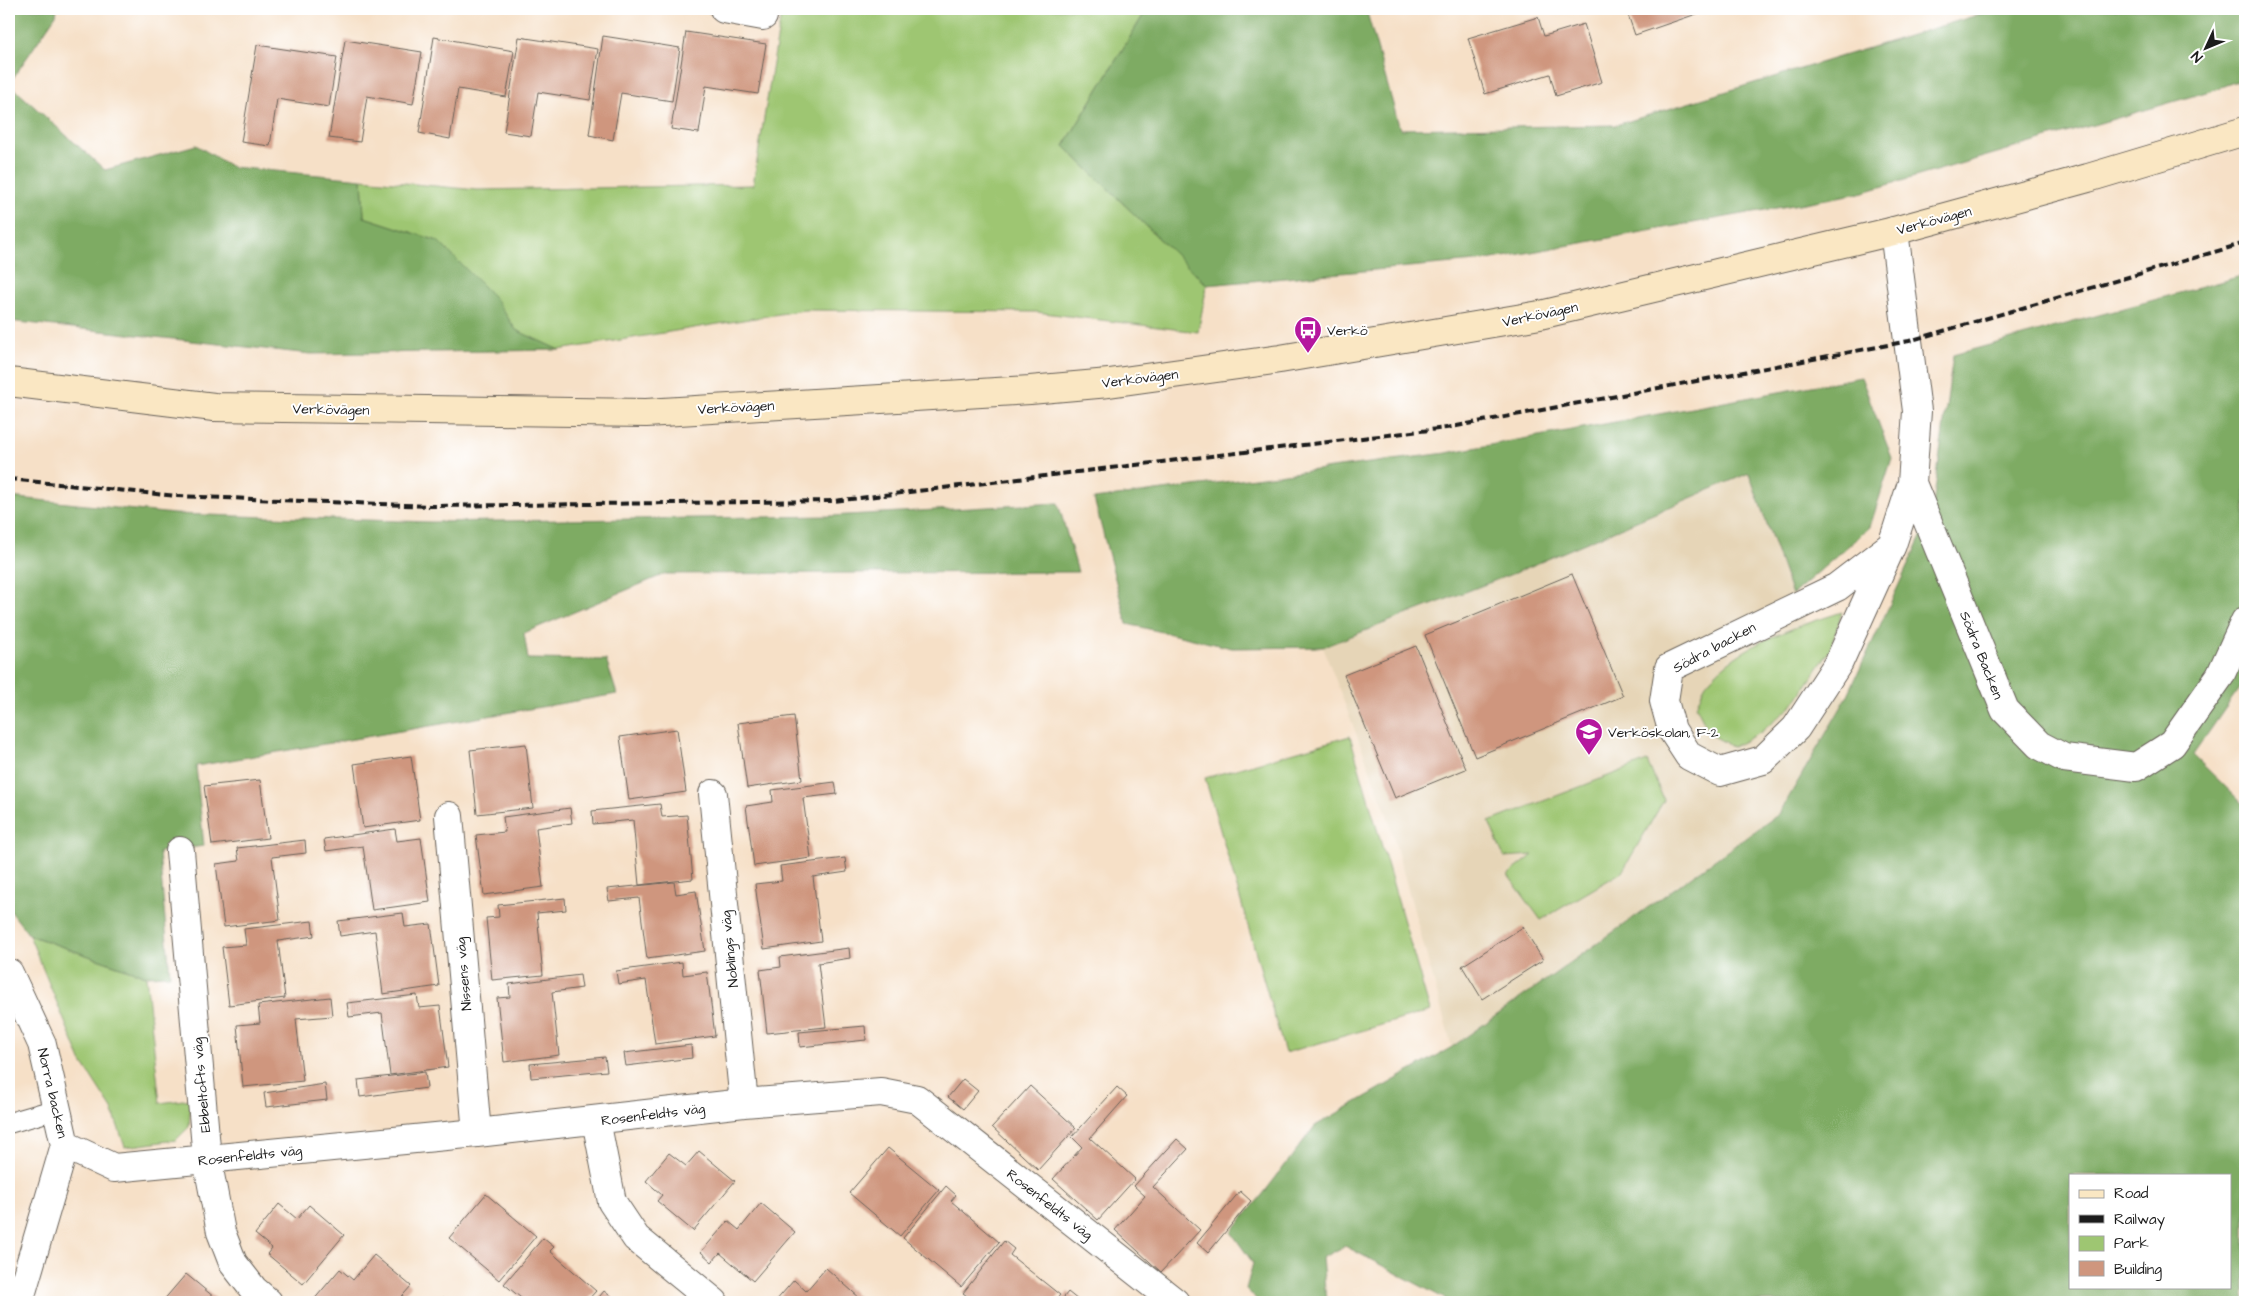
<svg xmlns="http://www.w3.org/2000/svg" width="2254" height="1311" font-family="'Architects Daughter',sans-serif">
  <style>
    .built { fill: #e6d5b7 }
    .green { fill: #9ec672; stroke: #5d7147 }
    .forest { fill: #7eab64; stroke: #4d6440; fill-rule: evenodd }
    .building { fill: #cf967e }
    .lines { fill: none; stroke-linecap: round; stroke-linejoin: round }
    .lane-casing { stroke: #686158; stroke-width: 22 }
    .street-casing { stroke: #686158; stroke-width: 30 }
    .secondary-casing { stroke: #686158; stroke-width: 30 }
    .lane { stroke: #fff; stroke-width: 20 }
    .street { stroke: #fff; stroke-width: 28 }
    .secondary { stroke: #fae7c3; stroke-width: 28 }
    .rail { stroke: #1c1c1c; stroke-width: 4; stroke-dasharray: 8 4; stroke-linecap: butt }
    .labels { text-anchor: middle; stroke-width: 4; stroke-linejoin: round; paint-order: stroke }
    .street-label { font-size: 14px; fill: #1c1c1c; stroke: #fff }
    .poi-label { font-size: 14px; fill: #1c1c1c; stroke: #fff; text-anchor: start }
  </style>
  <rect width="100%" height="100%" fill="#fff"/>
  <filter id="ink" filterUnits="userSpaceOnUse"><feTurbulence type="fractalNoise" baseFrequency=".02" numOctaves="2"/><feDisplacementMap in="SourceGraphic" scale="10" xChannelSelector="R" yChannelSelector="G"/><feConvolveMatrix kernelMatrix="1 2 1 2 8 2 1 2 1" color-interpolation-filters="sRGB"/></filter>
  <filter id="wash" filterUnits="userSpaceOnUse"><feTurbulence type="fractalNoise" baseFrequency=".0096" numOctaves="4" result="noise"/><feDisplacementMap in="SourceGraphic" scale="20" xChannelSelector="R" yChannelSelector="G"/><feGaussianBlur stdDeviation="1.12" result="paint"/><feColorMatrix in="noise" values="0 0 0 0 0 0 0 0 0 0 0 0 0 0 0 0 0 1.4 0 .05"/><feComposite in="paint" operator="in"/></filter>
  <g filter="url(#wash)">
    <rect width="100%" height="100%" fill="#f6e0c7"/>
    <path class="built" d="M 1749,473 L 1792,595 L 1846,699 L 1779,814 L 1452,1047 L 1387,814 L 1323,647 L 1517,572 Z"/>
    <path class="green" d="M 782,9 L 1147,9 L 1064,146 L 1207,285 L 1198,332 L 1036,312 L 804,310 L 559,350 L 516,331 L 494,297 L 438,241 L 364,217 L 362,179 L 477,190 L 753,185 Z
      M 1842,612 L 1830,650 L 1793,705 L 1761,732 L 1733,747 L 1710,734 L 1696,706 C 1699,699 1702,690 1706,684 C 1740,643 1793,628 1842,612 Z
      M 1350,736 L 1430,1011 L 1285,1053 L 1205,778 Z
      M 1647,761 L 1664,800 L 1622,872 L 1541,920 L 1508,875 L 1533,855 L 1504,857 L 1489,822 Z
      M 29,935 L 146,976 L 160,1103 L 191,1099 L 189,1127 L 176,1140 L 125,1147 L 112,1109 L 81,1061 Z"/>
    <path class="forest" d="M 9,9 L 57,9 L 56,15 L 9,84 L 105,170 L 196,145 L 232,167 L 362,179 L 364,217 L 438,241 L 494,297 L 516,330 L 559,350 L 310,354 L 9,321 Z
      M 1147,9 L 1366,9 L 1400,129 L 1616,125 L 1997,9 L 2245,9 L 2245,78 L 2210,91 L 1860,193 L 1487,260 L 1207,285 L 1064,146 Z
      M 2245,275 L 2245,680 L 2193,755 L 2245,806 L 2245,1302 L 1451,1302 L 1345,1246 L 1322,1258 L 1326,1300 L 1319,1302 L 1259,1302 L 1246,1289 L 1253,1263 L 1231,1232 L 1263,1194 L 1315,1126 L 1452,1047 L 1779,814 L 1846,699 L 1932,513 L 1953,355 ZM 2070,1175 L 2230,1175 L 2230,1287 L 2070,1287 Z
      M 1861,377 L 1892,458 L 1870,527 L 1792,595 L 1749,473 L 1517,572 L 1323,647 L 1232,648 L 1127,624 L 1094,499 L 1446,453 Z
      M 9,497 L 174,514 L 431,522 L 830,516 L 1058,503 L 1078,572 L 665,574 L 524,633 L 528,659 L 606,660 L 617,694 L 196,766 L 204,846 L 159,852 L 170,975 L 146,976 L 29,935 L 9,909 Z"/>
    <g id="blocks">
      <path class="building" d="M 1626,9 L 1711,9 L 1635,35 Z
        M 1538,17 L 1544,36 L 1584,24 L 1602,82 L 1556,96 L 1550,74 L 1485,94 L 1468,38 Z
        M 686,32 L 766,44 L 758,94 L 706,86 L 699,133 L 671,129 Z
        M 603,36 L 680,48 L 672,101 L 621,93 L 613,140 L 589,135 Z
        M 434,37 L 514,51 L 506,97 L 458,89 L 450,139 L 419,133 Z
        M 519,37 L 598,49 L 590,100 L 538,92 L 531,136 L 504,132 Z
        M 345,40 L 422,52 L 413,104 L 367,96 L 360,142 L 329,138 Z
        M 257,45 L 337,57 L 329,107 L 277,99 L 270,146 L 241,142 Z
        M 1572,574 L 1623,696 L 1475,757 L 1425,635 Z
        M 1416,646 L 1466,769 L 1395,798 L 1344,675 Z
        M 794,716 L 802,780 L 747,788 L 738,723 Z
        M 677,729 L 686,792 L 629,800 L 620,737 Z
        M 526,744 L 533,808 L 477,814 L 470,750 Z
        M 411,756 L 420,820 L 363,828 L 354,764 Z
        M 260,780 L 268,838 L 212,845 L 204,786 Z
        M 835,782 L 837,794 L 803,798 L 811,858 L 754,866 L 746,806 L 773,802 L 772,790 Z
        M 660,804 L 662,817 L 687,815 L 693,879 L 639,885 L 633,820 L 593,824 L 592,811 Z
        M 570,808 L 572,823 L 536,828 L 543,887 L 484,895 L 476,835 L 505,832 L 503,817 Z
        M 395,829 L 397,841 L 421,838 L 430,902 L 372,910 L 363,846 L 326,851 L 324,839 Z
        M 305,840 L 306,853 L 272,857 L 280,920 L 224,927 L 216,864 L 239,861 L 237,848 Z
        M 845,858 L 847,872 L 813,877 L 821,941 L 764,949 L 755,884 L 782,881 L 780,866 Z
        M 674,882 L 676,894 L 696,891 L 705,951 L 647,959 L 639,898 L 609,901 L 607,889 Z
        M 565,898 L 566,910 L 537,913 L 543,975 L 492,980 L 486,918 L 499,917 L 498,905 Z
        M 403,913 L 405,927 L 431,924 L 439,986 L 383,994 L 375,931 L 340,936 L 338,921 Z
        M 312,921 L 314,936 L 278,941 L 285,998 L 229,1005 L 222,947 L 246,945 L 244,929 Z
        M 1523,927 L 1543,960 L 1482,999 L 1462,966 Z
        M 849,948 L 850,958 L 818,963 L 826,1027 L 767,1033 L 760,970 L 781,967 L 780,957 Z
        M 682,962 L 683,975 L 707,972 L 715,1036 L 655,1044 L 646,980 L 618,984 L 616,971 Z
        M 580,975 L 582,988 L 552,992 L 559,1055 L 504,1062 L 497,998 L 510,997 L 509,984 Z
        M 417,995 L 419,1008 L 440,1006 L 448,1067 L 390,1075 L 382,1013 L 349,1017 L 347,1003 Z
        M 330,997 L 332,1016 L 296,1019 L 303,1081 L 243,1087 L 237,1025 L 260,1023 L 258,1005 Z
        M 865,1026 L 866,1040 L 800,1047 L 799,1032 Z
        M 691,1045 L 692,1058 L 626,1066 L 624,1053 Z
        M 605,1057 L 607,1071 L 531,1078 L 530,1064 Z
        M 425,1072 L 427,1088 L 360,1097 L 358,1080 Z
        M 963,1079 L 978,1091 L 963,1109 L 948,1097 Z
        M 325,1084 L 327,1100 L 266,1107 L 264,1093 Z
        M 1030,1086 L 1076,1128 L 1038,1170 L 992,1127 Z
        M 1117,1087 L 1127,1096 L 1090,1138 L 1135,1179 L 1098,1220 L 1053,1179 L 1082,1147 L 1072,1137 Z
        M 1177,1139 L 1188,1149 L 1153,1187 L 1200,1230 L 1161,1272 L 1115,1230 L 1145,1196 L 1134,1186 Z
        M 888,1148 L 939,1190 L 900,1236 L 849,1193 Z
        M 699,1151 L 735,1181 L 693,1231 L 657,1201 L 662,1195 L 646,1181 L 669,1153 L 686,1166 Z
        M 946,1186 L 956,1195 L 951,1201 L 999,1242 L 961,1287 L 903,1238 Z
        M 1240,1191 L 1251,1201 L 1208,1253 L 1197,1243 Z
        M 486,1194 L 536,1236 L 499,1280 L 449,1238 Z
        M 761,1203 L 795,1232 L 753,1281 L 720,1253 L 712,1262 L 701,1252 L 728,1221 L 739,1230 Z
        M 279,1204 L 297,1219 L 309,1205 L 344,1235 L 303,1284 L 267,1254 L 272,1248 L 255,1234 Z
        M 543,1238 L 554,1247 L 550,1251 L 596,1291 L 586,1302 L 526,1302 L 504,1284 Z
        M 1004,1241 L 1014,1249 L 1010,1255 L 1060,1295 L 1054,1302 L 975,1302 L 963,1293 Z
        M 374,1255 L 411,1286 L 397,1302 L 312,1302 L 340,1269 L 353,1280 Z
        M 826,1268 L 861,1299 L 858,1302 L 775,1302 L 794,1280 L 806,1291 Z
        M 186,1274 L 220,1302 L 162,1302 Z
        M 604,1291 L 614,1299 L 611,1302 L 595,1302 Z
        M 1068,1292 L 1078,1300 L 1076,1302 L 1060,1302 Z
        M 443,1297 L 450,1302 L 439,1302 Z"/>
    </g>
  </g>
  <g filter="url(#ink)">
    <use href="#blocks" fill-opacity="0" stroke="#686158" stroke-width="1"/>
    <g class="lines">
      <defs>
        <path id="lane" d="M 9,1123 L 57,1109"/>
        <path id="street" d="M 724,9 L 763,16
          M 1912,483 L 2005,710 L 2039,745 L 2064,758 L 2136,767 L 2172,744 L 2220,676 L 2245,621
          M 1892,545 L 1839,662 L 1796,728 L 1763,760 L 1720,772 L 1689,756 L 1672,730 L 1664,701 L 1669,668 L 1837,587 L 1892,545 L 1912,483 L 1917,411 L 1894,231
          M 713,794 L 744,1103
          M 449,816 L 477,1133
          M 180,851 L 207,1159 L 221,1232 L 233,1263 L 254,1290 L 268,1302
          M 9,973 L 42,1044 L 65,1145 L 19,1302
          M 596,1120 L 612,1202 L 636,1238 L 714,1302
          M 65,1145 L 114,1168 L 477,1133 L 744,1103 L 881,1092 L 917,1099 L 1175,1302"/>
        <path id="secondary" d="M 9,382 L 214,407 L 646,413 L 1030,390 L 1109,383 L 1280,359 L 1540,315 L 1894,231 L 2088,178 L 2245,131"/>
      </defs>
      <use href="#lane" class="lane-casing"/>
      <use href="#street" class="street-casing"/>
      <use href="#secondary" class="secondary-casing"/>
      <use href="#lane" class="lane"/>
      <use href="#street" class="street"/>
      <use href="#secondary" class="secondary"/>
      <path class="rail" d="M 9,479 L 176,496 L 430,506 L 834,501 L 1446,428 L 1909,341 L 2245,243"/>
    </g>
  </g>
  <defs>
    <symbol id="bus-pin" viewBox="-11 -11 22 30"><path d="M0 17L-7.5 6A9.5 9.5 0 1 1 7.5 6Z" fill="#b5179e" stroke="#fff"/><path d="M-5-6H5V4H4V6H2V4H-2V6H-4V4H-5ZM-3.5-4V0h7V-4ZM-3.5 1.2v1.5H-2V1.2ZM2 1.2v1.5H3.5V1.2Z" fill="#fff"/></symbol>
    <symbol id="school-pin" viewBox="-11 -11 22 30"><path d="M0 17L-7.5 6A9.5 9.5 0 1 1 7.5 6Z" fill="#b5179e" stroke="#fff"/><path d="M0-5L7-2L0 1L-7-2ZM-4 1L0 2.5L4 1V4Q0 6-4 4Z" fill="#fff"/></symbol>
  </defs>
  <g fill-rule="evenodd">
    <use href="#bus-pin" x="1292" y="314" width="32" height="43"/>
    <use href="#school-pin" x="1573" y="716" width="32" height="43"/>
  </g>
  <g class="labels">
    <g class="street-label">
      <text transform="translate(1934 220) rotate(-15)" y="5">Verkövägen</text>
      <text transform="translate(1540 314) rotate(-12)" y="5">Verkövägen</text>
      <text transform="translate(1140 378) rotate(-7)" y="5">Verkövägen</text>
      <text transform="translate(736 407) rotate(-3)" y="5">Verkövägen</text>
      <text transform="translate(331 409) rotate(1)" y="5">Verkövägen</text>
      <text transform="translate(1714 647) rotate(-28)" y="5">Södra backen</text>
      <text transform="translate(1982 655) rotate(68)" y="5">Södra Backen</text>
      <text transform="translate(729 949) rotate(-96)" y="5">Noblings väg</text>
      <text transform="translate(463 974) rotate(-95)" y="5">Nissens väg</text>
      <text transform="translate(201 1085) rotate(-95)" y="5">Ebbeltofts väg</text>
      <text transform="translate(53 1093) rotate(77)" y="5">Norra backen</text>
      <text transform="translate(653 1114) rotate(-7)" y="5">Rosenfeldts väg</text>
      <text transform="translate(250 1155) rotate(-6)" y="5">Rosenfeldts väg</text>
      <text transform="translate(1050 1204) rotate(38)" y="5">Rosenfeldts väg</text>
    </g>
    <g class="poi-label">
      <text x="1327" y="335">Verkö</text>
      <text x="1608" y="737">Verköskolan, F-2</text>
    </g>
  </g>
  <rect width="2254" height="1311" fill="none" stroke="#fff" stroke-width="30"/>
  <rect x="2069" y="1174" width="162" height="115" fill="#ffffff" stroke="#a4a4a4"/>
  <rect x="2079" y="1190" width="25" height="8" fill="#fae7c3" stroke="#a4a4a4"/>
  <text x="2114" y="1198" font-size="15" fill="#1c1c1c">Road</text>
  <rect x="2079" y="1215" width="25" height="8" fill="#1c1c1c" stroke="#a4a4a4"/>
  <text x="2114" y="1224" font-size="15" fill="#1c1c1c">Railway</text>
  <rect x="2079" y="1236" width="25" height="15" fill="#9ec672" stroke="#a4a4a4"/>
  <text x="2114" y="1248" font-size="15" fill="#1c1c1c">Park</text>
  <rect x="2079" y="1261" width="25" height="15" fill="#cf967e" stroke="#a4a4a4"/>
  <text x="2114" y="1274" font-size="15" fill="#1c1c1c">Building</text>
  <g transform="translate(2206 48) rotate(226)" stroke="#ffffff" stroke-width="4" paint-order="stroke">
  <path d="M0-4L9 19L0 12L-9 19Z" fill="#1c1c1c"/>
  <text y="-8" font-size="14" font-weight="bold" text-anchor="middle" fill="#1c1c1c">N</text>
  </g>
</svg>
